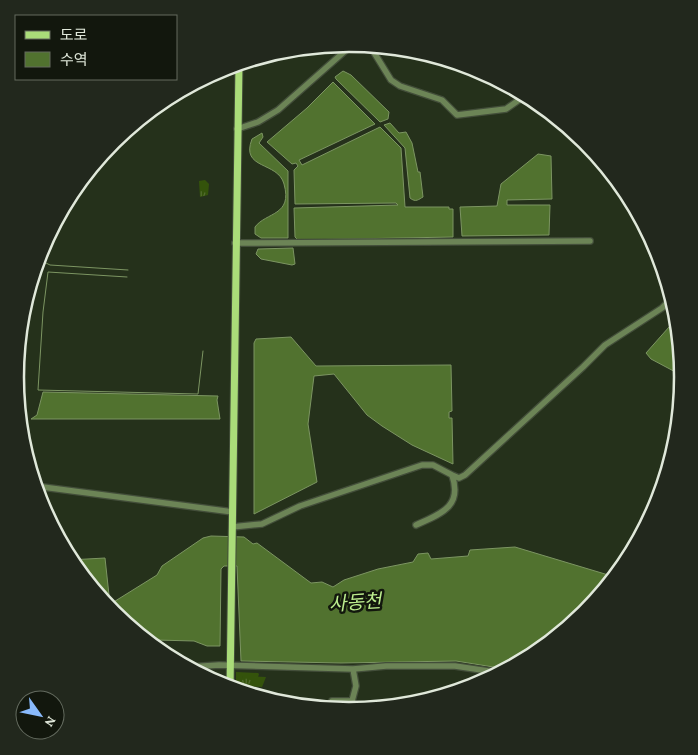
<svg xmlns="http://www.w3.org/2000/svg" width="698" height="755" font-family="'Crimson Pro','Noto Sans KR',serif">
  <style>
    .grass { fill: url(#grass-tufts) }
    .forest { fill: url(#forest-crowns) }
    .water { fill: #51722f; stroke: #7c9562 }
    .lines { fill: none; stroke-linecap: round; stroke-linejoin: round }
    .stream { stroke: #7c9562; stroke-width: 1 }
    .minor-casing { stroke: #434e3a; stroke-width: 8 }
    .major-casing { stroke: #434e3a; stroke-width: 9 }
    .minor { stroke: #6c8456; stroke-width: 5.5 }
    .major { stroke: #aadc79; stroke-width: 7 }
    .labels { text-anchor: middle; stroke-width: 5; stroke-linejoin: round; paint-order: stroke }
    .water-label { font-size: 19px; font-style: italic; fill: #bced8e; stroke: #12170d }
    .rim { fill: none; stroke: #e0e8da; stroke-width: 2.5 }
  </style>
  <defs>
    <pattern id="grass-tufts" width="24" height="20" patternUnits="userSpaceOnUse" patternTransform="scale(1.25)"><rect width="24" height="20" fill="#34530b"/><path d="M3 7l-1-3M5 7V3M7 7l1-3M15 17l-1-3M17 17v-4M19 17l1-3" fill="none" stroke="#516c2e"/></pattern>
    <pattern id="forest-crowns" width="20" height="18" patternUnits="userSpaceOnUse" patternTransform="scale(1.25)"><rect width="20" height="18" fill="#34530b"/><path d="M2 6a3 3 0 1 1 6 0M12 15a3 3 0 1 1 6 0" fill="none" stroke="#516c2e"/></pattern>
  </defs>
  <rect width="100%" height="100%" fill="#25311b"/>
  <path class="grass" d="M 205,180 L 209,184 L 208,195 L 200,197 L 199,181 Z
    M 243,676 L 246,676 L 266,677 L 262,687 L 243,686 L 242,692 L 236,690 Z"/>
  <path class="forest" d="M 236,672 L 258,673 L 259,674 L 258,677 L 249,679 L 243,676 L 241,685 L 236,689 Z"/>
  <path class="water" d="M 343,71 L 351,75 L 389,112 L 388,119 L 380,122 L 336,79 L 335,77 Z
    M 333,82 L 375,124 L 299,160 L 302,165 L 380,127 L 401,148 L 405,207 L 449,207 L 449,209 L 453,209 L 453,237 L 298,240 L 295,237 L 294,208 L 398,205 L 396,203 L 295,204 L 294,170 L 298,166 L 296,163 L 292,164 L 267,142 L 307,108 Z
    M 390,123 L 399,133 L 406,132 L 412,143 L 418,172 L 420,172 L 423,197 C 419,199 416,203 410,198 L 405,148 L 384,125 Z
    M 262,133 L 263,137 L 259,143 L 288,171 L 288,238 L 261,238 L 255,234 L 255,227 C 266,212 293,216 284,184 C 278,161 240,170 252,139 Z
    M 538,154 L 551,156 L 552,199 L 507,200 L 507,205 L 550,205 L 549,235 L 462,236 L 460,207 L 497,206 L 501,184 Z
    M 293,248 L 295,264 L 292,265 L 261,259 L 256,254 L 258,249 Z
    M 677,318 L 683,376 L 651,359 L 646,353 Z
    M 291,337 L 316,366 L 451,365 L 452,411 L 449,412 L 449,418 L 452,418 L 453,464 L 412,445 L 382,426 L 367,415 L 334,374 L 314,376 L 308,424 L 317,482 L 254,514 L 254,343 L 256,339 Z
    M 43,392 L 218,396 L 217,400 L 220,419 L 31,419 L 37,415 Z
    M 211,536 L 244,537 L 253,544 L 257,543 L 311,583 L 322,582 L 333,587 L 344,580 L 378,569 L 413,562 L 418,554 L 428,553 L 431,559 L 468,556 L 470,550 L 515,547 L 615,577 L 585,614 L 534,655 L 506,669 L 456,661 L 341,663 L 241,661 L 237,566 L 224,566 L 221,569 L 220,646 L 207,646 L 194,641 L 156,640 L 156,649 L 108,608 L 112,603 L 157,575 L 162,566 L 203,538 Z
    M 105,558 L 109,595 L 99,596 L 69,560 Z"/>
  <g class="lines">
    <path class="stream" d="M 39,254 L 44,262 L 50,265 L 128,270
      M 127,277 L 48,272 L 43,312 L 38,390 L 198,394 L 203,351"/>
    <defs>
      <path id="minor" d="M 370,46 L 391,80 L 400,86 L 442,100 L 457,115 L 506,109 L 526,95
        M 237,129 L 258,122 L 278,110 L 353,44
        M 235,243 L 590,241
        M 452,475 L 459,478 L 465,475 L 583,367 L 605,345 L 662,308 L 672,298
        M 35,486 L 233,512
        M 232,527 L 262,524 L 300,506 L 422,465 L 433,465 L 452,475 C 463,507 440,514 416,525
        M 189,667 L 219,665 L 353,669 L 386,666 L 455,666 L 502,673
        M 332,710 L 332,701 L 352,701 L 356,686 L 353,669"/>
      <path id="major" d="M 230,689 L 239,64"/>
    </defs>
    <use href="#minor" class="minor-casing"/>
    <use href="#major" class="major-casing"/>
    <use href="#minor" class="minor"/>
    <use href="#major" class="major"/>
  </g>
  <g class="labels">
    <g class="water-label">
      <text transform="translate(355 602) rotate(-4)" y="7">사동천</text>
    </g>
  </g>
  <path d="M0 0H698V755H0ZM24 377a325 325 0 1 1 650 0a325 325 0 1 1-650 0Z" fill="#22281d" fill-rule="evenodd"/>
  <path class="rim" d="M24 377a325 325 0 1 1 650 0a325 325 0 1 1-650 0Z"/>
  <rect x="15" y="15" width="162" height="65" fill="#12170d" stroke="#646b5f"/>
  <rect x="25" y="31" width="25" height="8" fill="#aadc79" stroke="#646b5f"/>
  <text x="60" y="40" font-size="15" fill="#e0e8da">도로</text>
  <rect x="25" y="52" width="25" height="15" fill="#51722f" stroke="#646b5f"/>
  <text x="60" y="65" font-size="15" fill="#e0e8da">수역</text>
  <g transform="translate(40 715) rotate(123)"><circle r="24" fill="#12170d" stroke="#646b5f"/>
  <path d="M0-4L9 19L0 12L-9 19Z" fill="#89bafc"/>
  <text y="-8" font-size="14" font-weight="bold" text-anchor="middle" fill="#e0e8da">N</text>
  </g>
</svg>
